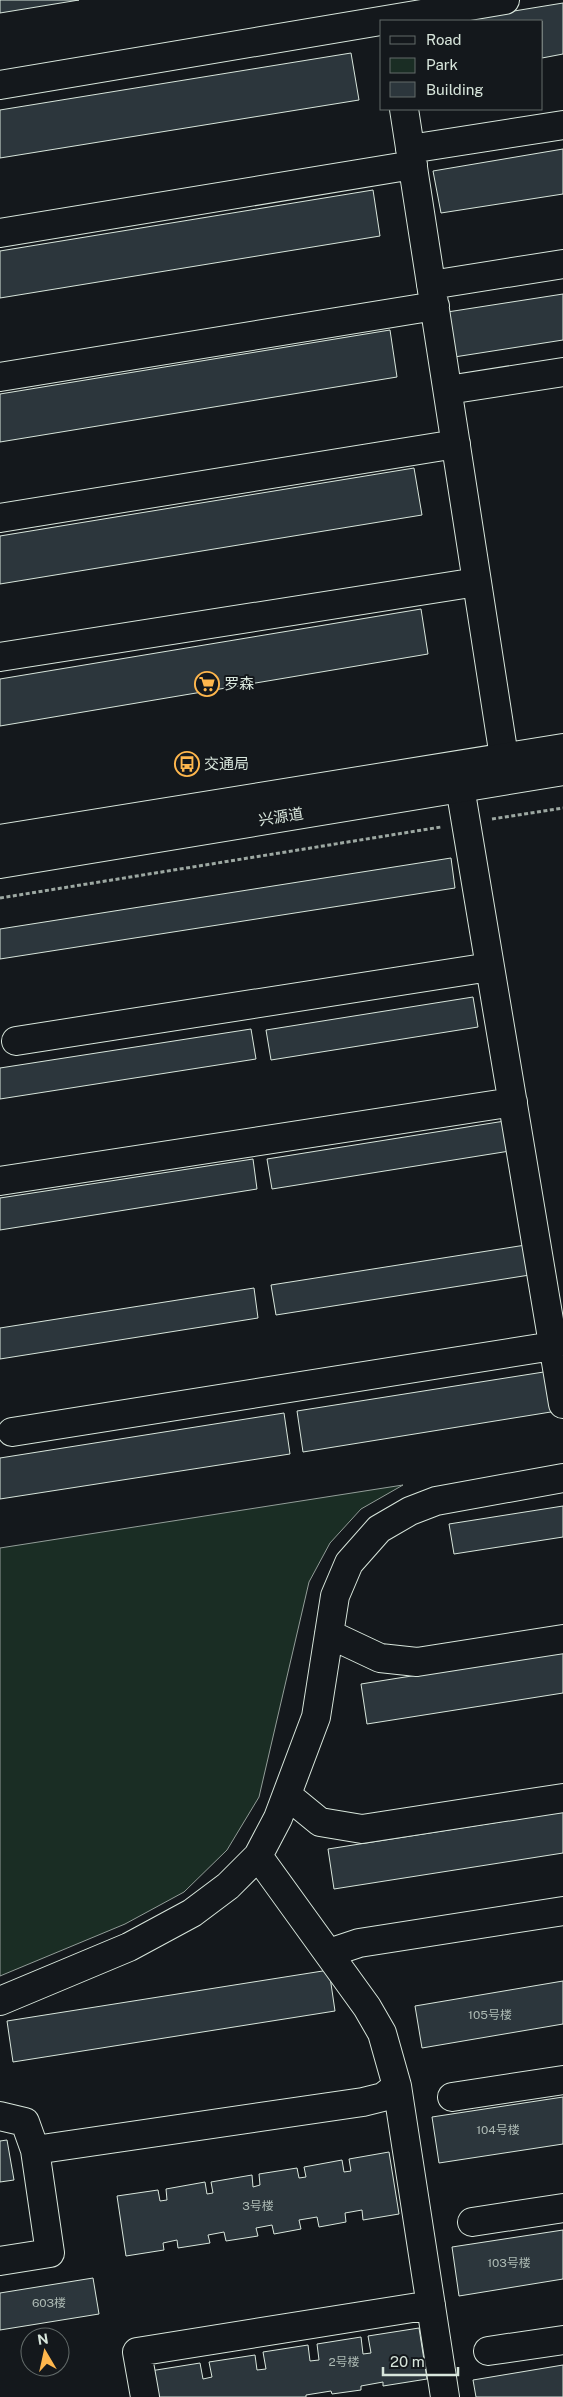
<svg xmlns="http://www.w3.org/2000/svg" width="563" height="2397" font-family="'Public Sans','Noto Sans SC',sans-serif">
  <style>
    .green { fill: #1a2d24; stroke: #939e99 }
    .building { fill: #2c363c; stroke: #d8e6dc }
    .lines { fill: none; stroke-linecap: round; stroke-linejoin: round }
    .minor-casing { stroke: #d8e6dc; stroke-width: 30 }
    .major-casing { stroke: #d8e6dc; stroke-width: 30 }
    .path { stroke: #9da8a2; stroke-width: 3; stroke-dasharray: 4 2.5; stroke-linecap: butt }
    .minor { stroke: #14181c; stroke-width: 28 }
    .major { stroke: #14181c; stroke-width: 28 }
    .labels { text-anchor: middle; stroke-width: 4; stroke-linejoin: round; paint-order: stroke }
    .number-label { font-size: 12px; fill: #adbab4 }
    .poi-label { font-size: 15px; fill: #d8e6dc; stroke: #14181c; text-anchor: start }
    .street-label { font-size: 15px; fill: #d8e6dc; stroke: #14181c }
  </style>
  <rect width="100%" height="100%" fill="#14181c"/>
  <path class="green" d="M 403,1485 L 361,1509 L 330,1543 L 309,1582 L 259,1797 L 227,1850 L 184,1892 L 125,1924 L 0,1976 L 0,1548 Z"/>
  <path class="building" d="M 0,0 L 79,0 L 0,13 Z
    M 563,3 L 563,54 L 542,58 L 542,21 L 453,21 Z
    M 351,53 L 359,100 L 0,158 L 0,110 Z
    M 563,149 L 563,194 L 441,213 L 433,171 Z
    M 373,190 L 380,236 L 0,298 L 0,251 Z
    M 563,294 L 563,340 L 448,358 L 441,313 Z
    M 390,330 L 397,377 L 0,442 L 0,394 Z
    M 414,468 L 422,515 L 0,584 L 0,536 Z
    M 421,609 L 428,654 L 0,726 L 0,679 Z
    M 451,858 L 455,888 L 0,959 L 0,929 Z
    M 473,997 L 478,1027 L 271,1060 L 266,1030 Z
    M 251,1029 L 256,1059 L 0,1099 L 0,1068 Z
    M 511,1120 L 516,1150 L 272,1189 L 267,1159 Z
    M 253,1159 L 257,1189 L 0,1230 L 0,1198 Z
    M 532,1244 L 536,1274 L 276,1315 L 271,1285 Z
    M 254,1288 L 258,1318 L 0,1359 L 0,1328 Z
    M 550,1371 L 557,1411 L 303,1452 L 297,1411 Z
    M 284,1413 L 290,1454 L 0,1499 L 0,1458 Z
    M 563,1506 L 563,1537 L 454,1554 L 449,1524 Z
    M 563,1652 L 563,1693 L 367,1724 L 361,1684 Z
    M 563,1812 L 563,1853 L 334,1889 L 328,1849 Z
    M 329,1970 L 335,2011 L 13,2062 L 7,2021 Z
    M 563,1981 L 563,2024 L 422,2048 L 415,2006 Z
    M 563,2097 L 563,2144 L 439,2163 L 432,2117 Z
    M 7,2140 L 14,2180 L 0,2182 L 0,2141 Z
    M 389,2152 L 399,2214 L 363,2220 L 362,2210 L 345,2213 L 346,2222 L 319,2227 L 317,2217 L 299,2220 L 301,2229 L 274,2234 L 272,2225 L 256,2228 L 258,2236 L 226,2241 L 224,2232 L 208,2235 L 210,2243 L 178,2248 L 177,2240 L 163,2243 L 164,2250 L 126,2256 L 117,2196 L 158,2190 L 160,2201 L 167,2200 L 166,2189 L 205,2182 L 207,2194 L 213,2193 L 211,2182 L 252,2175 L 253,2187 L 260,2185 L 259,2174 L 297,2168 L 299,2178 L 306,2177 L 304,2167 L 342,2160 L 344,2172 L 351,2171 L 349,2159 Z
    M 563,2230 L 563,2279 L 459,2296 L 452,2247 Z
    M 93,2278 L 99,2314 L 0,2330 L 0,2293 Z
    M 419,2328 L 427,2379 L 383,2386 L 383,2382 L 361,2386 L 361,2390 L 332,2394 L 331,2391 L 306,2395 L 306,2397 L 154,2397 L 150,2371 L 200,2363 L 203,2379 L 212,2377 L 209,2362 L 255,2355 L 257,2370 L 266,2369 L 263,2352 L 308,2345 L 310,2361 L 319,2360 L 317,2344 L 361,2337 L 363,2354 L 371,2353 L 368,2336 Z
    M 563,2365 L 563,2397 L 476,2397 L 473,2380 Z"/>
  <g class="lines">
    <defs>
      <path id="minor" d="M 0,85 L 505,0
        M 404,109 L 504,757
        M 410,149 L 563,125
        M 0,233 L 413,165
        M 431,285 L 563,264
        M 0,377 L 435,306
        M 448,390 L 563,372
        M 0,518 L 456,444
        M 0,657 L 477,582
        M 460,787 L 563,1404
        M 16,1041 L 490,967
        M 0,1181 L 513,1102
        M 12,1432 L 553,1346
        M 329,1634 L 380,1658 L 417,1662 L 563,1639
        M 287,1795 L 320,1822 L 362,1829 L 563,1798
        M 258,1856 L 367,2007 L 382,2033 L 397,2086 L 445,2397
        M 329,1953 L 359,1943 L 563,1911
        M 0,2001 L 129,1947 L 192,1913 L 228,1886 L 258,1856 L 278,1818 L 316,1717 L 335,1596 L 349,1563 L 379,1529 L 410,1511 L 436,1501 L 563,1478
        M 452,2097 L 563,2080
        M 0,2116 L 25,2122 L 35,2150 L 363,2102 L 383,2097 L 397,2086
        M 472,2222 L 563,2208
        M 0,2261 L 50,2253 L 35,2150
        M 488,2351 L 563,2340
        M 145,2397 L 137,2352 L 431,2305"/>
      <path id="major" d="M 0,839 L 563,748
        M 0,864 L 563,771"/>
    </defs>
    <use href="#minor" class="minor-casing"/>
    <use href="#major" class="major-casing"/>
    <path class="path" d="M 492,819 L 563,808
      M 0,898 L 441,827"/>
    <use href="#minor" class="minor"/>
    <use href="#major" class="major"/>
  </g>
  <defs>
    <symbol id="supermarket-ring" viewBox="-11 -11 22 22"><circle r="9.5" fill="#14181c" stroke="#ffb74d" stroke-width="1.5"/><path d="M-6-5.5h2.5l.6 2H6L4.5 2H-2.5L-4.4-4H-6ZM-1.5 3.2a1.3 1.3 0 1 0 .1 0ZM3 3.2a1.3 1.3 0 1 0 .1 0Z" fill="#ffb74d"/></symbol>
    <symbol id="bus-ring" viewBox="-11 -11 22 22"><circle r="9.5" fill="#14181c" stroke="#ffb74d" stroke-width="1.5"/><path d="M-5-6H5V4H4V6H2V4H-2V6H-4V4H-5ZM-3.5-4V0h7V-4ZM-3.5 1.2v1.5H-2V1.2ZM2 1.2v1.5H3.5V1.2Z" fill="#ffb74d"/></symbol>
  </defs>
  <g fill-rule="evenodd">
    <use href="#supermarket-ring" x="193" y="670" width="28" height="28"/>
    <use href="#bus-ring" x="173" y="750" width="28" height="28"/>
  </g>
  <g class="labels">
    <g class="number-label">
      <text x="490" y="2019">105号楼</text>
      <text x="498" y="2134">104号楼</text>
      <text x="258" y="2210">3号楼</text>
      <text x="509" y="2267">103号楼</text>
      <text x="49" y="2307">603楼</text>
      <text x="344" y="2366">2号楼</text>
    </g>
    <g class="poi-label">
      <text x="224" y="689">罗森</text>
      <text x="204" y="769">交通局</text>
    </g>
    <g class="street-label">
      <text transform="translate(281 817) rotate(-9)" y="5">兴源道</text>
    </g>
  </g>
  <rect x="380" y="20" width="162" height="90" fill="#14181c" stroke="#626a69"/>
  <rect x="390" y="36" width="25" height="8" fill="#14181c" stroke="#626a69"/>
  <text x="426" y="45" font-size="15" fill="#d8e6dc">Road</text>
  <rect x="390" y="58" width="25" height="15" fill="#1a2d24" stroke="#626a69"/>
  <text x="426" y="70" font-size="15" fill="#d8e6dc">Park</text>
  <rect x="390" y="82" width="25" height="15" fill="#2c363c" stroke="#626a69"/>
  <text x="426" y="95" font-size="15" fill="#d8e6dc">Building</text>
  <g transform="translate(45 2352) rotate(351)"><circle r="24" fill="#14181c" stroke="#626a69"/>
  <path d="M0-4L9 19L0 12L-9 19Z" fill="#ffb74d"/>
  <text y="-8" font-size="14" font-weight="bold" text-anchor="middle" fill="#d8e6dc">N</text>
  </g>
  <path d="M383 2367v8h75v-8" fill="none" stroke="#d8e6dc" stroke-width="2.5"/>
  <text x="390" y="2367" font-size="15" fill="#d8e6dc" stroke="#14181c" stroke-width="4" paint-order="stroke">20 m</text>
</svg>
